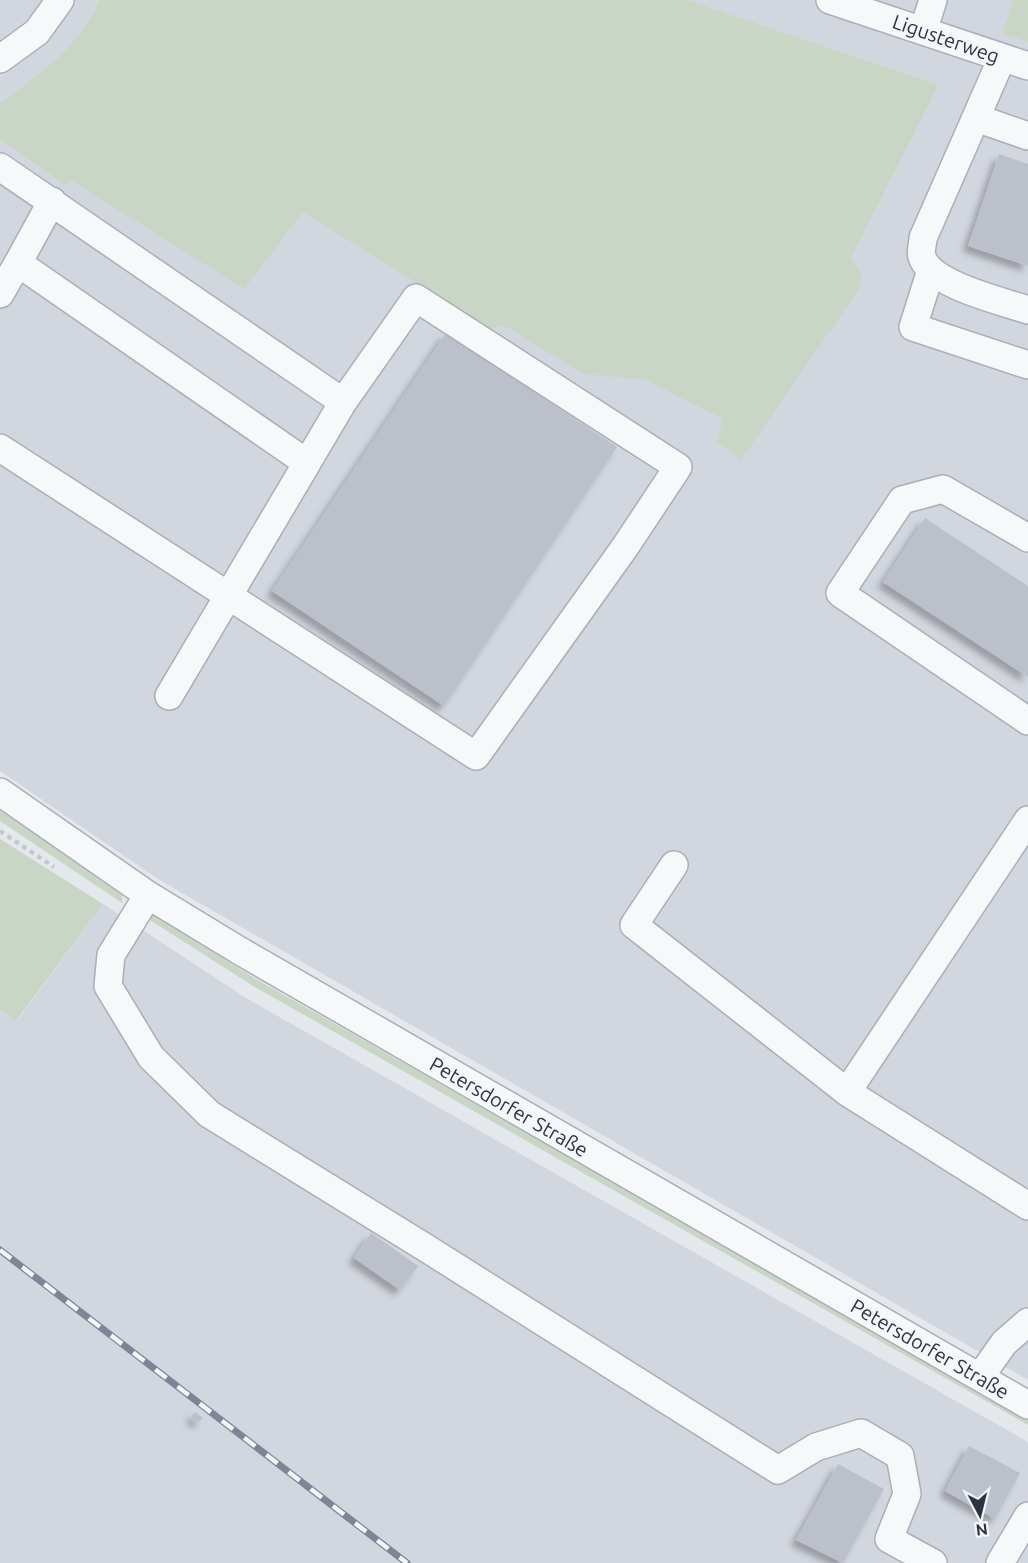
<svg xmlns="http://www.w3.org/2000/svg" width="1028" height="1563" font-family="Ubuntu,sans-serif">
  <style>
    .built { fill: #d2d6de }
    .green { fill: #c9d6c5 }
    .building { fill: #bbc0ca; filter: url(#shadow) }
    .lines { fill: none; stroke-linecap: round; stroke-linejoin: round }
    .minor-casing { stroke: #a9aeb7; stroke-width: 30 }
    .path { stroke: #c2c5cb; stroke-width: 4; stroke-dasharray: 4.5 4.5; stroke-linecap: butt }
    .minor { stroke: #f7f8fa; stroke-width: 27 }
    .rail-casing { stroke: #7d8696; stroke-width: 7 }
    .rail { stroke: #f4f6f9; stroke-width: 4.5; stroke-dasharray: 14; stroke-linecap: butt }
    .labels { text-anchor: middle; stroke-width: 6; stroke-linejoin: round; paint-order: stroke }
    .street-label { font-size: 20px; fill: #2b3445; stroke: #f4f6f9 }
  </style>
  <defs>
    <filter id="shadow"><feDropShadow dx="-5.5" dy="5.5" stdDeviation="3" flood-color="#0004"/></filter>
  </defs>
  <rect width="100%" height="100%" fill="#e4e7ec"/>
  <path class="built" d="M 0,0 L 1013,0 L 1002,34 L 1028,42 L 1028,1380 L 158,879 L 0,771 Z
    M 103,904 L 246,998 L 1028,1442 L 1028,1563 L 0,1563 L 0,1009 L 17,1021 Z"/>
  <path class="green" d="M 100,0 L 687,0 L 938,85 L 851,258 L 861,273 L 859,289 L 741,460 L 717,441 L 723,419 L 646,380 L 584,374 L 503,325 L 491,329 L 303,212 L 244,289 L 72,181 L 65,185 L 0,139 L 0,103 C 41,75 79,46 100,0 Z
    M 1013,0 L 1028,0 L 1028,42 L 1002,34 Z
    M 0,809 L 122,895 L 122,903 L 0,821 Z
    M 0,839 L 103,904 L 16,1021 L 0,1009 Z
    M 149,912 L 261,982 L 1028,1416 L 1028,1425 L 253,986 L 142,915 Z"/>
  <path class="building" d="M 999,154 L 1028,164 L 1028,266 L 968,246 Z
    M 446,333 L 617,447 L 444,706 L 272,591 Z
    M 925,518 L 1028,586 L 1028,677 L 883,582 Z
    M 371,1233 L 418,1266 L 400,1290 L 354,1258 Z
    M 195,1412 L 203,1418 L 198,1423 L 191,1417 Z
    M 969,1446 L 1020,1473 L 995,1519 L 945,1491 Z
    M 838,1464 L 884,1489 L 843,1563 L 796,1540 Z"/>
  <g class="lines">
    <defs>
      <path id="minor" d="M 830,0 L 1028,66
        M 923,31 L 933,0
        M 1002,58 L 923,238 C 923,243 920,252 922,257 C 931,285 1002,301 1028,310
        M 0,59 L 37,32 L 60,0
        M 976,118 L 1028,136
        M 0,167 L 343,402 L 416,298 L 678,467 L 625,547 L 476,756 L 0,448
        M 52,201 L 18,263 L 307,463 L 343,402
        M 931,270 L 913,327 L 1028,365
        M 0,294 L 18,263
        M 1028,538 L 943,489 L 902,500 L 840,593 L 1028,721
        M 169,696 L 307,463
        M 0,792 L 148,895 L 240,951 L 1028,1405
        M 1028,820 L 847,1092 L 1028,1206
        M 674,865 L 634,925 L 847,1092
        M 148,895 L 111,955 L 108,986 L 151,1057 L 209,1114 L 426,1248 L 778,1470 L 816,1447 L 861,1433 L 900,1456 L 907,1494 L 889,1539 L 933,1563
        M 980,1377 L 1004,1343 L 1028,1322
        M 1000,1563 L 1028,1516"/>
    </defs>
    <use href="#minor" class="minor-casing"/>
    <path class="path" d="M 0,831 L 54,867"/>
    <use href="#minor" class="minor"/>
    <defs>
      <path id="rail" d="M 0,1250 L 407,1563"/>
    </defs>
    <use href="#rail" class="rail-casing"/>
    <use href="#rail" class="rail"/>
  </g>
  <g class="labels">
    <g class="street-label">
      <text transform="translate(946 39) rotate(19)" y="7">Ligusterweg</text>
      <text transform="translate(509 1107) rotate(30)" y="7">Petersdorfer Straße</text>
      <text transform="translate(930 1349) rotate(30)" y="7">Petersdorfer Straße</text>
    </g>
  </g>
  <g transform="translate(980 1515) rotate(173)" stroke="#f4f6f9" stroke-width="4.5" paint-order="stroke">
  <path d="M0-4.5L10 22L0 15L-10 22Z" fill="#2b3445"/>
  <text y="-9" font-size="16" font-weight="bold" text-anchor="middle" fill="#2b3445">N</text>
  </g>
</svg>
